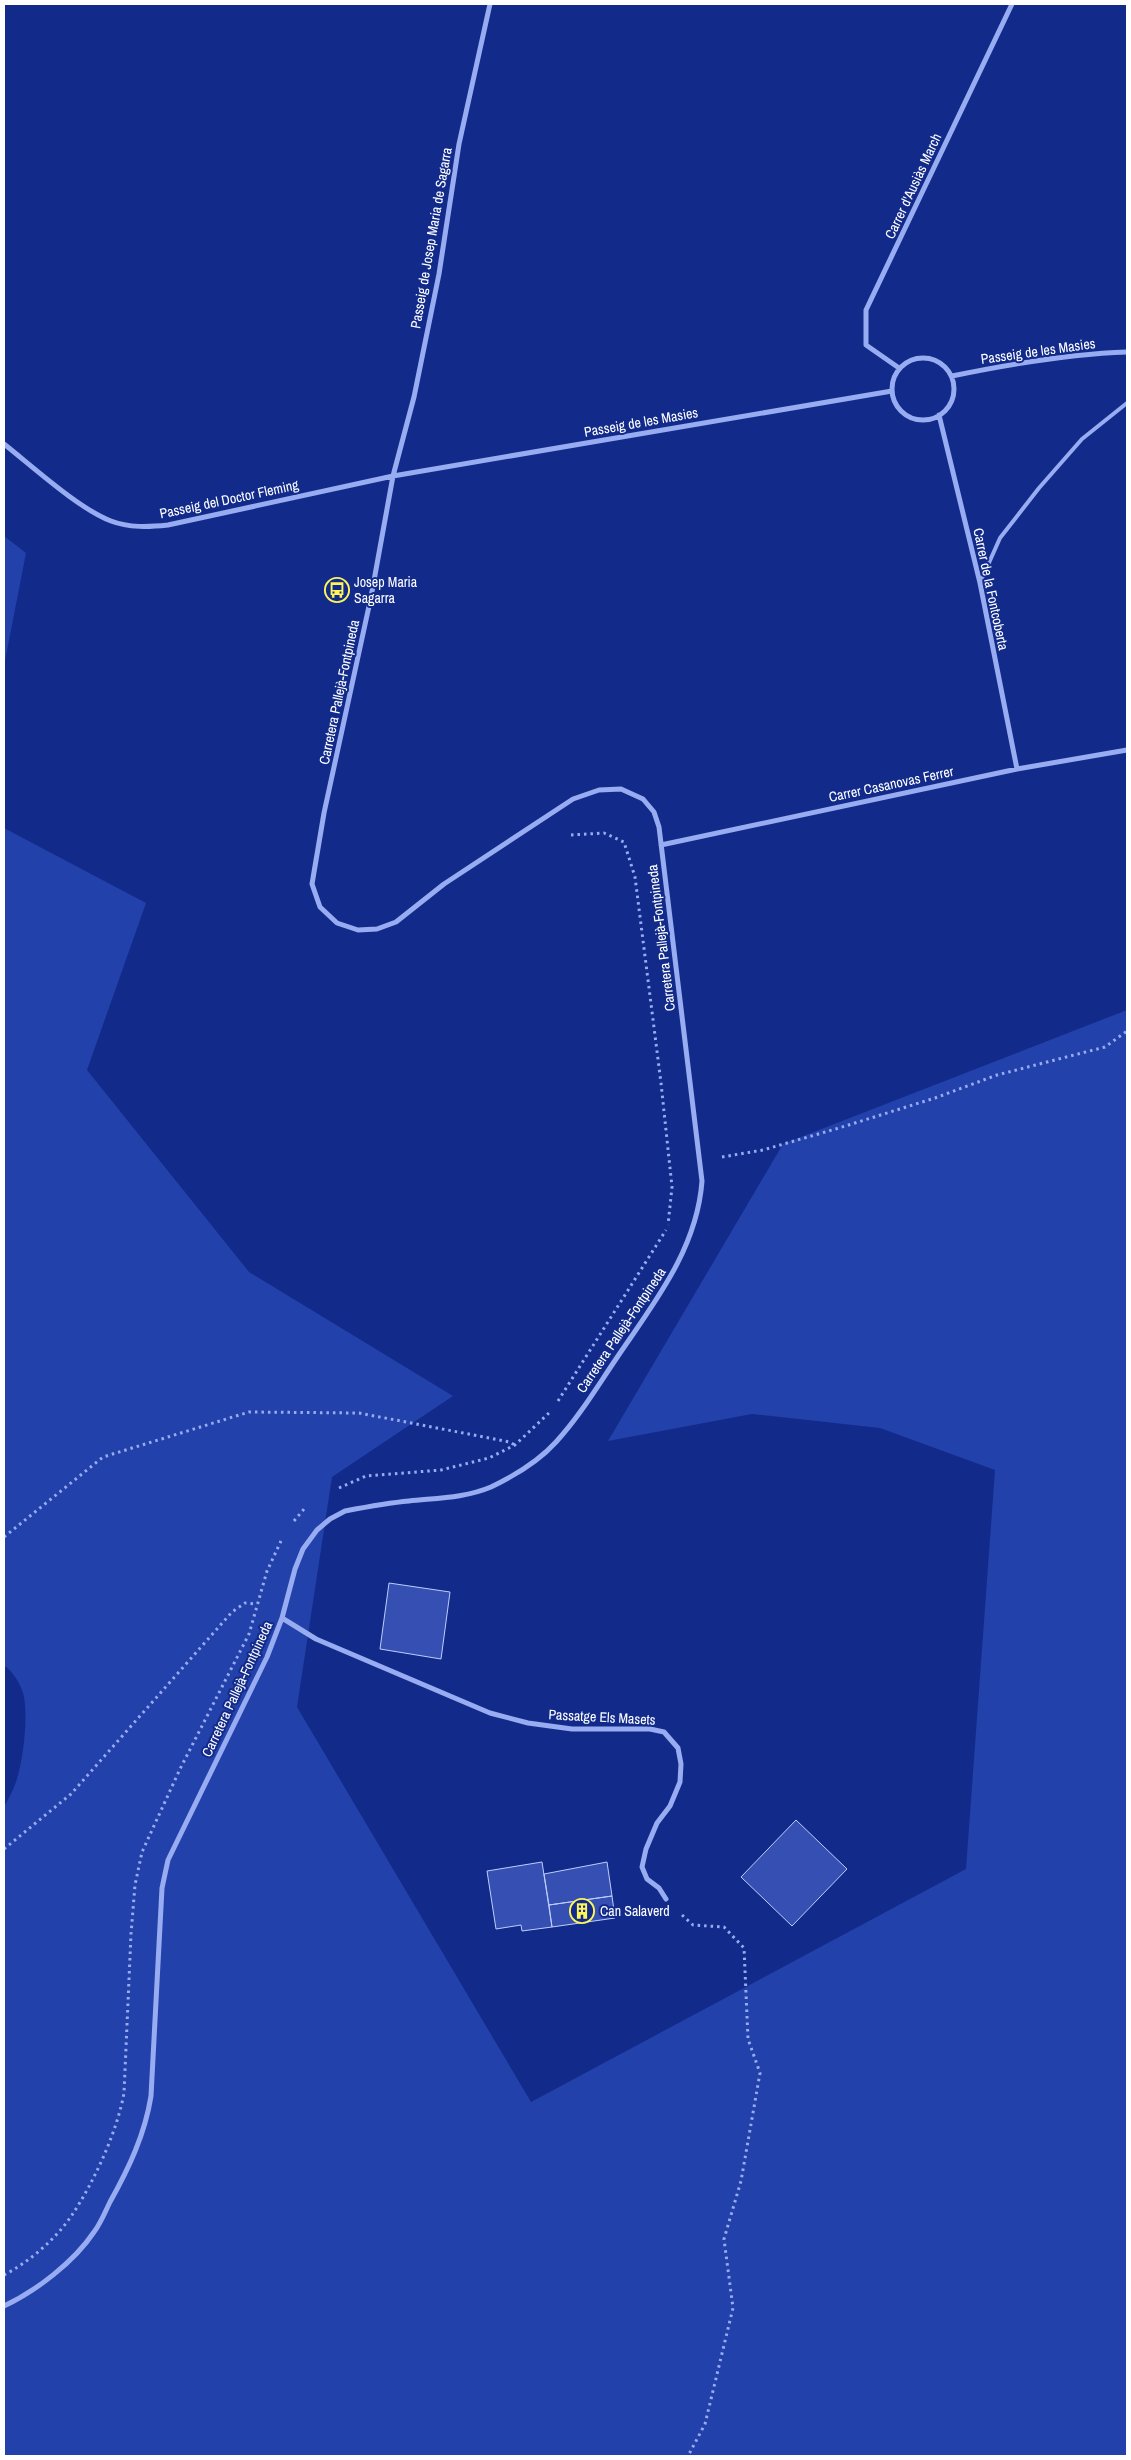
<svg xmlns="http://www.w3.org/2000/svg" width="1131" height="2460" font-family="'Archivo Narrow',sans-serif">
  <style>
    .green { fill: #2341aa }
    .building { fill: #3550b2; stroke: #bfcdfc }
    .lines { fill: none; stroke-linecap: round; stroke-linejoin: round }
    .path { stroke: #98acf1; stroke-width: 3; stroke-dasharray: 2.5 4; stroke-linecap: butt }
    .service { stroke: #98acf1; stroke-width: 4 }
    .minor { stroke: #98acf1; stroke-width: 5 }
    .labels { text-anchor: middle; stroke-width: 4; stroke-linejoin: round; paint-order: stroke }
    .street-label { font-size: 14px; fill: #fff; stroke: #122b8b }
    .poi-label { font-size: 14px; fill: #fff; stroke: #122b8b; text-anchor: start }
  </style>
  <rect width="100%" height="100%" fill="#122b8b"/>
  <path class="green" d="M 4,536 L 26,553 L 4,666 Z
    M 4,828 L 146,903 L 87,1070 L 249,1272 L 453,1396 L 332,1477 L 297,1707 L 531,2102 L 966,1869 L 995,1470 L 880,1428 L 752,1414 L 608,1441 L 783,1144 L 1127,1010 L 1127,2456 L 4,2456 L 4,1807 C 8,1799 13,1791 16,1782 C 23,1761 28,1720 24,1697 C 23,1688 12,1669 4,1666 Z"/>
  <path class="building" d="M 389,1583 L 450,1592 L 441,1659 L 380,1649 Z
    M 796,1820 L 847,1869 L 792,1926 L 741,1877 Z
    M 542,1862 L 552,1927 L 522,1931 L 521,1925 L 496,1929 L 487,1871 Z
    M 607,1862 L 612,1896 L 549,1905 L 544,1874 Z
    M 612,1896 L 615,1918 L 552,1927 L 549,1905 Z"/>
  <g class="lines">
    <path class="path" d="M 571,835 L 604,833 L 624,842 L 635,877 L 661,1083 L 672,1187 L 668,1225
      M 722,1157 L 763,1150 L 839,1128 L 935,1098 L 997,1075 L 1105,1047 L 1127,1031
      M 558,1401 L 666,1230
      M 339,1488 L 366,1476 L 441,1470 L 489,1458 L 515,1445 L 550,1412
      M 294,1521 L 304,1509
      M 4,1537 L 103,1457 L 249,1412 L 359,1413 L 510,1442 L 516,1446
      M 4,1849 L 71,1794 L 232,1612 L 245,1603 L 257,1604
      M 682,1915 L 693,1925 L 724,1927 L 744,1948 L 748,2039 L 760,2073 L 741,2181 L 724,2239 L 733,2308 L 705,2424 L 688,2456
      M 4,2275 C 29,2262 56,2239 72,2215 C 94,2182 117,2132 124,2093 L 131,1934 L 135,1885 L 142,1852 L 180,1769 L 249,1634 L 267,1571 L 281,1541"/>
    <path class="service" d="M 980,583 L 1000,538 L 1039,488 L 1082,439 L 1127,403"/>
    <path class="minor" d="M892 389a31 31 0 1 1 62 0a31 31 0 1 1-62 0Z
      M 899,368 L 866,345 L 866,310 L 1012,4
      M 952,376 C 1010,364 1068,354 1127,352
      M 939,415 L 980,583 L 1017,769
      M 4,444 C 32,466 79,509 111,521 C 129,528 149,527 168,525 L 393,476 L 892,391
      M 661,845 L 1017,769 L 1127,750
      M 282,1618 L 316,1639 L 490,1713 L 528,1723 L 572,1729 L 650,1729 L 664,1732 L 678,1748 L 681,1764 L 680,1782 L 670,1806 L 657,1823 L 646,1849 L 642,1867 L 647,1879 L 659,1888 L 666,1899
      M 4,2306 C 36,2291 74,2262 94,2232 C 101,2223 105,2212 110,2202 C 129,2168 145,2134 151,2096 L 162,1888 L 168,1860 L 267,1657 L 282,1618 L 295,1569 L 303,1549 L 317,1530 L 330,1519 L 345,1511 C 366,1507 387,1503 409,1501 C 436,1498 465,1498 491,1487 C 514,1476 538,1462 556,1442 C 579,1417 597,1387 616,1359 C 653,1304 697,1250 702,1181 L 659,827 L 654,812 L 643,799 L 621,789 L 599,790 L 573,799 L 444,884 L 396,922 L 377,929 L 358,930 L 337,923 L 320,907 L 312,884 L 324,813 L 371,597 L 393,476 L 414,397 L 439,274 L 459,144 L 490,4"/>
  </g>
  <defs>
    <symbol id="bus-ring" viewBox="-11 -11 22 22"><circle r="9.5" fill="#122b8b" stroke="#fff558" stroke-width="1.5"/><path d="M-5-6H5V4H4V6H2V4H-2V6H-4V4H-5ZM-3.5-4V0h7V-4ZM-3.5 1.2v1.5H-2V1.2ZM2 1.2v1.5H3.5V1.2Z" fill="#fff558"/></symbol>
    <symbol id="building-ring" viewBox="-11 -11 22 22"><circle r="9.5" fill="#122b8b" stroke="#fff558" stroke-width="1.5"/><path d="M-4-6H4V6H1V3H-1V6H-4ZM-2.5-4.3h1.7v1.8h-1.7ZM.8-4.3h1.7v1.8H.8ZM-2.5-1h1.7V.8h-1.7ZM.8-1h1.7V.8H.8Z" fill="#fff558"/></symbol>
  </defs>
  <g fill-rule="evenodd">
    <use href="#bus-ring" x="323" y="576" width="28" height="28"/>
    <use href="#building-ring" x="568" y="1897" width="28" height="28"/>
  </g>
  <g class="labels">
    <g class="street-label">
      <text transform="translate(913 186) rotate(-65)" y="5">Carrer d'Ausiàs March</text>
      <text transform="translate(431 238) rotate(-80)" y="5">Passeig de Josep Maria de Sagarra</text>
      <text transform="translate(1038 351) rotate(-8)" y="5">Passeig de les Masies</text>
      <text transform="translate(641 422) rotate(-10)" y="5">Passeig de les Masies</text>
      <text transform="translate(229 499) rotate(-12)" y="5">Passeig del Doctor Fleming</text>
      <text transform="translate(991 589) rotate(78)" y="5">Carrer de la Fontcoberta</text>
      <text transform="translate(339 692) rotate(-78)" y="5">Carretera Pallejà-Fontpineda</text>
      <text transform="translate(891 784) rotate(-12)" y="5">Carrer Casanovas Ferrer</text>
      <text transform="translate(661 938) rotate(-97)" y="5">Carretera Pallejà-Fontpineda</text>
      <text transform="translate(621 1330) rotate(-56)" y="5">Carretera Pallejà-Fontpineda</text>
      <text transform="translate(237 1689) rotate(-65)" y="5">Carretera Pallejà-Fontpineda</text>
      <text transform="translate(602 1717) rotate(3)" y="5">Passatge Els Masets</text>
    </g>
    <g class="poi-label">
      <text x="354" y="587">Josep Maria<tspan x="354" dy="16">Sagarra</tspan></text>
      <text x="600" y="1916">Can Salaverd</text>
    </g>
  </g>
  <rect width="1131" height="2460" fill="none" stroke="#ffffff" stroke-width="10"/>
</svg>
